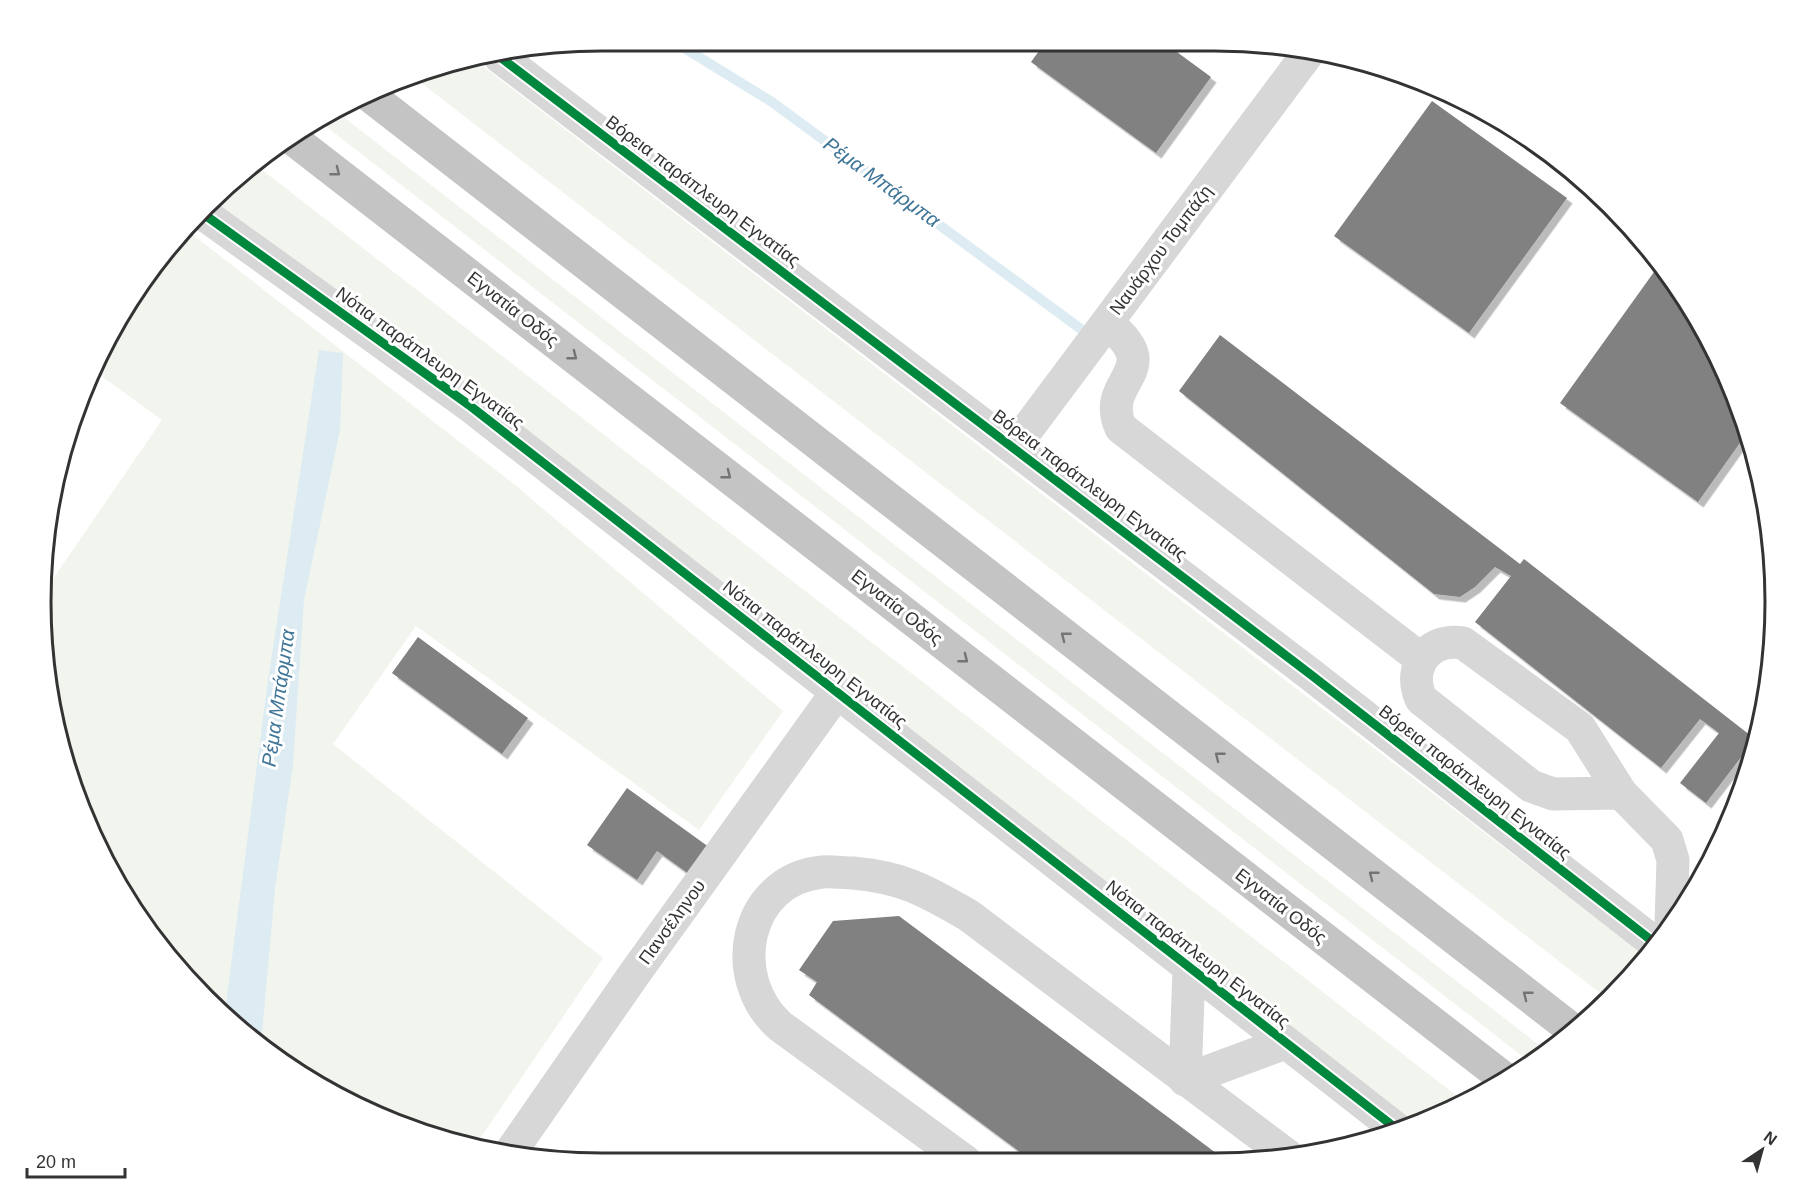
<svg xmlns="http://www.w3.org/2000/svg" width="1816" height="1204" font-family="Helvetica,sans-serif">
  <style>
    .green { fill: #f1f5ed }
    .water { fill: #ddebf3 }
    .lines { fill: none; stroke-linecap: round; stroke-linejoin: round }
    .stream { stroke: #ddebf3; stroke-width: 10 }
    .building { fill: #818181; filter: url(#shadow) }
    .minor { stroke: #d7d7d7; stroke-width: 33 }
    .highway { stroke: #c4c4c4; stroke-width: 33 }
    .cycleway-casing { stroke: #fff; stroke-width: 13 }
    .cycleway { stroke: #00873e; stroke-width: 9 }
    .oneway { stroke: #747474 }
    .labels { text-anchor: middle; stroke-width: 6; stroke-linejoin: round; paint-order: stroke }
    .street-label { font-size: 18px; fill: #333; stroke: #fff }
    .water-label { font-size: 20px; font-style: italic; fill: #3f7597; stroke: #fff }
    .rim { fill: none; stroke: #333; stroke-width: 3 }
  </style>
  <defs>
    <filter id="shadow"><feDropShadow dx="5.5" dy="5.5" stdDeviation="0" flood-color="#0004"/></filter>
  </defs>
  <rect width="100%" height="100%" fill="#fff"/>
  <path class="green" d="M 476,61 L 1647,957 L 1636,972 L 1608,999 L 411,75 L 422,70 Z
    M 337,112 L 1548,1052 L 1531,1063 L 319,121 Z
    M 257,166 L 1466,1103 L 1409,1126 L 215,205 Z
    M 188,231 L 515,485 L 783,711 L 699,830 L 416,626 L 333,744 L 603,958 L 477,1143 L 354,1106 L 232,1024 L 116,882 L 51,712 L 44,592 L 162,420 L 93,370 L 157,260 Z"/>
  <path class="water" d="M 319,350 L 343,353 L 340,430 L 304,600 L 293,765 L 275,889 L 261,1044 L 232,1024 L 225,1012 L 268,680 Z"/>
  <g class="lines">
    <path class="stream" d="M 673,41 L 772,102 L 1085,332"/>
  </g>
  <path class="building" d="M 1044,44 L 1166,44 L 1211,77 L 1156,153 L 1031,62 Z
    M 1432,101 L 1567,198 L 1469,333 L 1334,236 Z
    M 1659,265 L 1666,271 L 1718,354 L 1747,433 L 1698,502 L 1560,403 Z
    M 1220,335 L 1520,564 L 1524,559 L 1755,739 L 1706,803 L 1680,783 L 1719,733 L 1700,719 L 1661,768 L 1475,622 L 1511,576 L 1495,567 L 1475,587 L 1460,597 L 1434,594 L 1179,391 Z
    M 418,637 L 528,718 L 502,754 L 392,673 Z
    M 627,788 L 713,850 L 693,877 L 657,851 L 637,880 L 587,845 Z
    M 899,916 L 1228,1162 L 1032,1161 L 809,995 L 817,982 L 799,970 L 833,921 Z"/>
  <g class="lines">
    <path class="minor" d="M 500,57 L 1310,674 L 1656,944
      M 205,215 L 469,405 L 1398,1130
      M 1107,323 C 1169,372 1098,379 1121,428 L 1421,659
      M 1014,447 L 1309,52
      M 1621,793 L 1553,794 L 1531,786 L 1421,699 C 1407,667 1428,637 1463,643 L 1580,728 L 1621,793 L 1667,840 L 1673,860 L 1671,924
      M 1189,969 L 1185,1080 L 1285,1043
      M 510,1153 L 635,973 L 837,692
      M 965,1161 L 780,1026 C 726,978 744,880 822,872 C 832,871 843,873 853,873 C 905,878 924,890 968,915 L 1288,1156"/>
    <path class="highway" d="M 370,96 L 1574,1031
      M 289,136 L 1505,1079"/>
    <defs>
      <path id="cycleway" d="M 500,57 L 1310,674 L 1656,944
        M 205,215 L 469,405 L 1398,1130"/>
    </defs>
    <use href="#cycleway" class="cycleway-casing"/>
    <use href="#cycleway" class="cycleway"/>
  </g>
  <defs><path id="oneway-chevron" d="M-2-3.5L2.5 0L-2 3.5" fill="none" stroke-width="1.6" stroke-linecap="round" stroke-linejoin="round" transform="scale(1.5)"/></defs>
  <g class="oneway">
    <use href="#oneway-chevron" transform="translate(336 172) rotate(38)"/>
    <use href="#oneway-chevron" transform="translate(573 356) rotate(38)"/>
    <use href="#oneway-chevron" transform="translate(727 475) rotate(38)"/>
    <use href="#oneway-chevron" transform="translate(1065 636) rotate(-142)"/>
    <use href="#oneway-chevron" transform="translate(964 659) rotate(38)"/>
    <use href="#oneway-chevron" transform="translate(1219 756) rotate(-142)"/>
    <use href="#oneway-chevron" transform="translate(1373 875) rotate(-142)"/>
    <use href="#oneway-chevron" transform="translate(1527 995) rotate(-142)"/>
  </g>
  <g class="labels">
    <g class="street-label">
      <text transform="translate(703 191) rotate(37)" y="6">Βόρεια παράπλευρη Εγνατίας</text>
      <text transform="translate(1161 250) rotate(-53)" y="6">Ναυάρχου Τομπάζη</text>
      <text transform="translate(513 309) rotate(38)" y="6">Εγνατία Οδός</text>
      <text transform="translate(430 358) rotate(36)" y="6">Νότια παράπλευρη Εγνατίας</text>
      <text transform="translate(1090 485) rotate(37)" y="6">Βόρεια παράπλευρη Εγνατίας</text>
      <text transform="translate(897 607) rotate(38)" y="6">Εγνατία Οδός</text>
      <text transform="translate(815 654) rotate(38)" y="6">Νότια παράπλευρη Εγνατίας</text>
      <text transform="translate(1475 782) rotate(38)" y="6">Βόρεια παράπλευρη Εγνατίας</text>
      <text transform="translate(1281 906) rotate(38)" y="6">Εγνατία Οδός</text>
      <text transform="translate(672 922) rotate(-54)" y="6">Πανσέληνου</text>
      <text transform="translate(1198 954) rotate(38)" y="6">Νότια παράπλευρη Εγνατίας</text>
    </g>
    <g class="water-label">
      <text transform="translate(882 182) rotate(36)" y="7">Ρέμα Μπάρμπα</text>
      <text transform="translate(278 698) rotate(-82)" y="7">Ρέμα Μπάρμπα</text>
    </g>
  </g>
  <path d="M0 0H1816V1204H0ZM602 51H1214A551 551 0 0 1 1765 602V602A551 551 0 0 1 1214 1153H602A551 551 0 0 1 51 602V602A551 551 0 0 1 602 51Z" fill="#fff" fill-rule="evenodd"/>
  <path class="rim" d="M602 51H1214A551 551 0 0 1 1765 602V602A551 551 0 0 1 1214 1153H602A551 551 0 0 1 51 602V602A551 551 0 0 1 602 51Z"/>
  <g transform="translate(1762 1150) rotate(36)" stroke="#ffffff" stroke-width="4.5" paint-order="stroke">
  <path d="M0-4.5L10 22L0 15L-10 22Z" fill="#333333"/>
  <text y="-9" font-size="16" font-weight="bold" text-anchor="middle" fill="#333333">N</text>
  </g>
  <path d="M27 1168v9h98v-9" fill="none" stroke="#333333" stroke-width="3"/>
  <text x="36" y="1168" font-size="18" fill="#333333" stroke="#ffffff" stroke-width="4.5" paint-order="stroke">20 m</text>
</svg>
